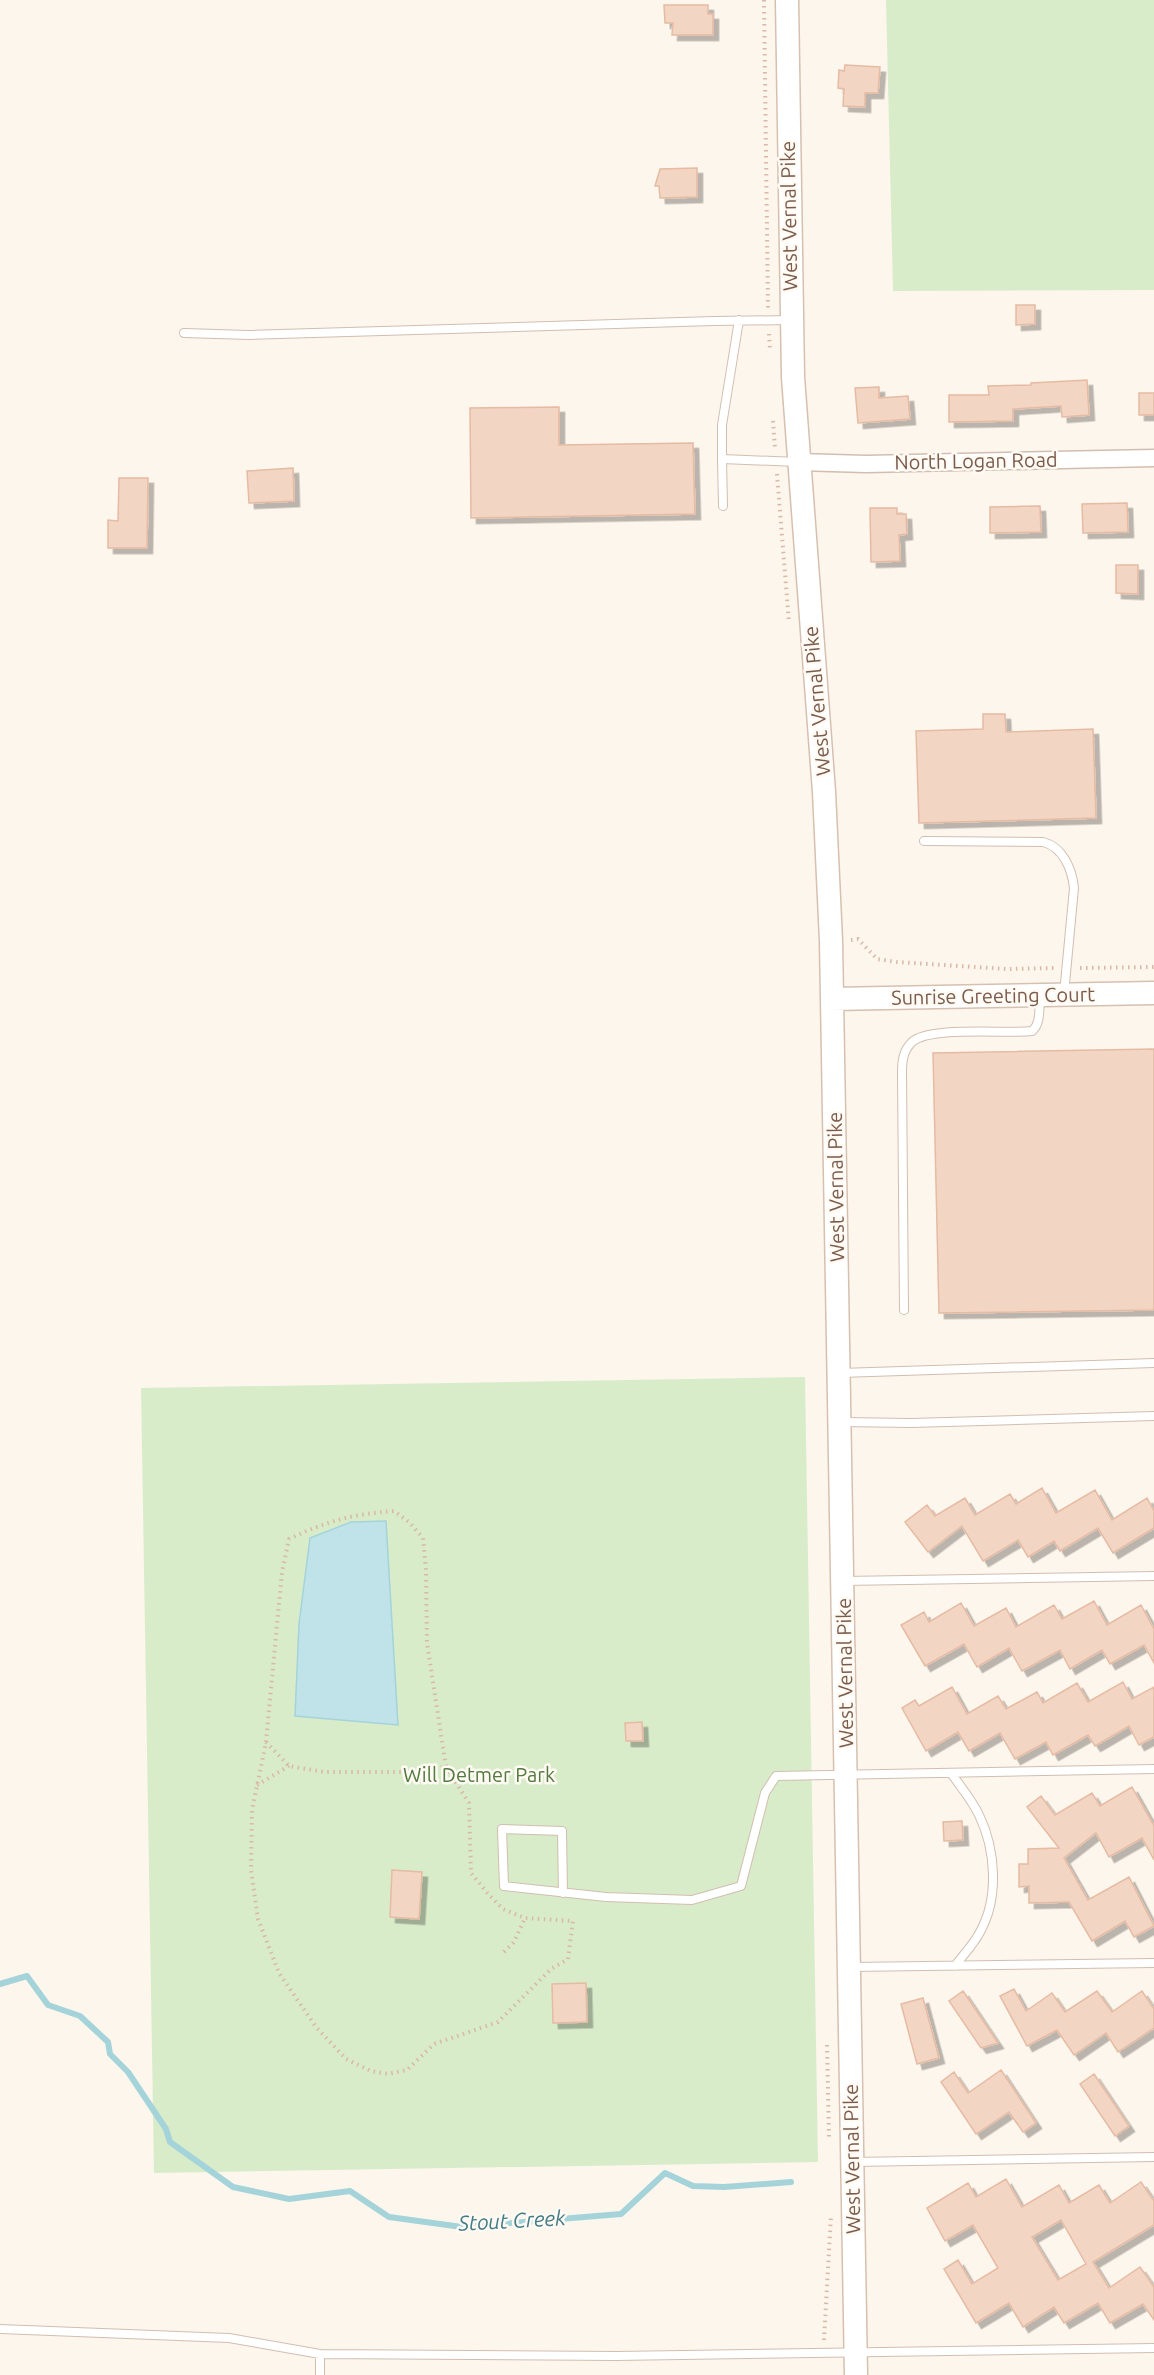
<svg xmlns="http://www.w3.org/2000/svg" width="1154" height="2375" font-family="Ubuntu,sans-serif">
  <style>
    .green { fill: #d8ecc9 }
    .water { fill: #bfe3e8; stroke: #a5d3da; stroke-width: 1.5 }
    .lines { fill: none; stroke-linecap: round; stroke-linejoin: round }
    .stream { stroke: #a5d3da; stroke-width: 6 }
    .building { fill: #f3d5c3; stroke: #e6bba3; stroke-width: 1.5; fill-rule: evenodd; filter: url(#shadow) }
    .lane-casing { stroke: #d1beb0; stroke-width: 10 }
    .street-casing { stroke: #d1beb0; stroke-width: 19 }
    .secondary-casing { stroke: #d6c0b0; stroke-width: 25 }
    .path { stroke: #d9b8a5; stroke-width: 4; stroke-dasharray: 1.5 4.5; stroke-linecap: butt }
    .lane { stroke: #fff; stroke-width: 8 }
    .street { stroke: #fff; stroke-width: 16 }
    .secondary { stroke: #fff; stroke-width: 22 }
    .labels { text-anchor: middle; stroke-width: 5; stroke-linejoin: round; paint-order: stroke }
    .street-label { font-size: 20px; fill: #7a5c4d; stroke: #fffaf3 }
    .park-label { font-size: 20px; fill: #537a41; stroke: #fffaf3 }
    .water-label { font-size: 21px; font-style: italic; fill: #437c86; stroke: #fffaf3 }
  </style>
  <defs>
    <filter id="shadow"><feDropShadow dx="5.5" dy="5.5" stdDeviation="0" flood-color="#0004"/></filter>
  </defs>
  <rect width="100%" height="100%" fill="#fdf6ec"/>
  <path class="green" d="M 886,0 L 1154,0 L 1154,290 L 893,291 Z
    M 805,1377 L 818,2162 L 154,2173 L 141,1388 Z"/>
  <path class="water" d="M 386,1521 L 398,1725 L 295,1716 L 299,1624 L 310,1538 L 351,1522 Z"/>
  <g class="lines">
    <path class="stream" d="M 0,1984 L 27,1976 L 48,2005 L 80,2016 L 108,2042 L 110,2054 L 128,2072 L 166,2129 L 170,2142 L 233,2187 L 289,2199 L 350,2191 L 389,2217 L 462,2227 L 621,2214 L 665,2173 L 693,2186 L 724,2187 L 791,2182"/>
  </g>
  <path class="building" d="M 664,5 L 708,5 L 708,14 L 713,14 L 713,35 L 672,35 L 673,23 L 665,23 Z
    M 845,65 L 880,67 L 878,93 L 865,93 L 865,107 L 843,106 L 844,89 L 838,88 L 839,70 L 844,71 Z
    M 697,168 L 697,197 L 660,198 L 659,186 L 655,186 L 660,169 Z
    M 1016,305 L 1035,305 L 1035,324 L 1016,325 Z
    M 1087,380 L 1089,415 L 1062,417 L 1061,406 L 1013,409 L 1013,421 L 949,422 L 949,395 L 989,395 L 988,386 L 1031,385 L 1031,383 Z
    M 879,387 L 879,398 L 908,396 L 910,419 L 858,423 L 855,388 Z
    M 1139,393 L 1154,393 L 1154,415 L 1139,415 Z
    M 559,407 L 559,445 L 693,443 L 695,514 L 471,518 L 470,408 Z
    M 293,468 L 294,501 L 249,503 L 247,471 Z
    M 119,478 L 148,478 L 147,548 L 108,548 L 108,520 L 118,521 Z
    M 1127,503 L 1128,532 L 1083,533 L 1082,504 Z
    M 1040,506 L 1041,532 L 990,533 L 990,507 Z
    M 870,508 L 897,508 L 897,514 L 906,514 L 907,534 L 899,535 L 900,561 L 871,562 Z
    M 1116,565 L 1138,565 L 1138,594 L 1116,593 Z
    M 983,714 L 1005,714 L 1006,732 L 1093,729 L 1096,818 L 919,823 L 916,731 L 983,729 Z
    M 1154,1049 L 1154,1310 L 939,1313 L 933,1053 Z
    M 1042,1488 L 1056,1513 L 1095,1490 L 1112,1520 L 1147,1498 L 1154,1511 L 1154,1528 L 1113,1553 L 1098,1528 L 1060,1551 L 1054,1541 L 1028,1557 L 1018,1540 L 983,1561 L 962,1526 L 928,1552 L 905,1522 L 927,1505 L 935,1516 L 965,1498 L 975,1515 L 1010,1494 L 1016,1504 Z
    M 1094,1601 L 1107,1625 L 1141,1605 L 1154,1629 L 1154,1663 L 1144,1645 L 1110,1664 L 1102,1650 L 1070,1669 L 1060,1650 L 1022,1671 L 1009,1648 L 977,1667 L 964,1644 L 925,1666 L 901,1625 L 924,1612 L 929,1622 L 961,1603 L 974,1626 L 1006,1608 L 1016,1627 L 1054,1605 L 1062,1619 Z
    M 1123,1682 L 1132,1699 L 1154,1687 L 1154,1737 L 1139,1745 L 1129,1726 L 1095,1746 L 1088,1735 L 1053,1755 L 1046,1742 L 1015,1759 L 1000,1733 L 969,1751 L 958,1732 L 926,1751 L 902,1708 L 915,1700 L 919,1706 L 952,1687 L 967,1714 L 998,1696 L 1006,1709 L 1037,1692 L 1043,1703 L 1077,1683 L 1088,1702 Z
    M 642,1722 L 643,1741 L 626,1741 L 625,1723 Z
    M 1132,1787 L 1154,1826 L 1154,1860 L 1142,1838 L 1109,1857 L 1096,1833 L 1064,1858 L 1088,1900 L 1129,1877 L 1154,1926 L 1134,1937 L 1125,1921 L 1092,1941 L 1069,1902 L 1029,1903 L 1029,1886 L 1019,1887 L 1019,1864 L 1028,1864 L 1028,1849 L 1059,1848 L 1027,1807 L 1041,1796 L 1055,1815 L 1092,1793 L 1100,1806 Z
    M 962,1821 L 963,1840 L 944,1841 L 943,1822 Z
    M 392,1870 L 422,1872 L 419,1919 L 390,1917 Z
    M 586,1983 L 587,2022 L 553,2023 L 552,1984 Z
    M 1014,1989 L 1026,2011 L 1052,1993 L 1065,2012 L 1097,1991 L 1112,2012 L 1142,1991 L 1154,2009 L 1154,2028 L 1118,2052 L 1106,2033 L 1074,2055 L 1057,2030 L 1027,2046 L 1000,1996 Z
    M 963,1991 L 998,2043 L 981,2048 L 949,2001 Z
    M 923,1998 L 939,2058 L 917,2064 L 901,2004 Z
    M 1001,2070 L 1036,2123 L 1023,2132 L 1009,2112 L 976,2134 L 941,2082 L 954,2072 L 968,2093 Z
    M 1094,2074 L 1129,2126 L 1115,2136 L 1080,2084 Z
    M 1006,2179 L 1022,2207 L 1059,2185 L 1069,2203 L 1099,2185 L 1110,2203 L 1141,2182 L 1154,2201 L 1154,2225 L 1093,2262 L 1109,2288 L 1140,2267 L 1154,2287 L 1154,2320 L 1143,2304 L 1110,2323 L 1098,2303 L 1064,2323 L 1054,2307 L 1023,2327 L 1009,2303 L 976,2323 L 944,2269 L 958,2260 L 972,2284 L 998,2268 L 973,2225 L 945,2241 L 927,2208 L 968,2183 L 976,2197 ZM 1061,2220 L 1086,2264 L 1058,2280 L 1032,2237 Z"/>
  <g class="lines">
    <defs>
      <path id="lane" d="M 739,320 L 722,425 L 722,459 L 798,462
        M 184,333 L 249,335 L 714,321 L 791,320
        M 722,459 L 723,506
        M 924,841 L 1043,842 C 1063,847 1072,869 1074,888 L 1064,994
        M 904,1310 L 902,1072 C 902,1061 903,1051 912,1042 C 930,1026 1005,1034 1032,1031 C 1041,1024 1039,1008 1040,997
        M 840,1373 L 1154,1363
        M 841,1422 L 911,1423 L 1154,1416
        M 843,1581 L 1154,1576
        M 951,1773 C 960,1786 972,1800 979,1815 C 996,1850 999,1898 980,1932 C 974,1944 963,1955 955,1966
        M 563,1893 L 562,1831 L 502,1829 L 504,1886 L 606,1897 L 692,1900 L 741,1886 L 765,1793 L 776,1776 L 1154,1769
        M 851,1967 L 1154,1963
        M 853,2162 L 1154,2157
        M 0,2329 L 229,2338 L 320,2354 L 616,2356 L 1154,2348
        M 320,2354 L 320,2375"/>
      <path id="street" d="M 799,462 L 866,464 L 1154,458"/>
      <path id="secondary" d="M 787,0 L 793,377 L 824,792 L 831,941 L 856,2375
        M 832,999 L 1154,993"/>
    </defs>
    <use href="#lane" class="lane-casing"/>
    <use href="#street" class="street-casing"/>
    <use href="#secondary" class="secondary-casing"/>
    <path class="path" d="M 764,0 L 768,308
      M 769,334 L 770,350
      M 773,421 L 775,449
      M 777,474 L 789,623
      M 851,940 L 858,939 L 877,959 L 897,962 L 1006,969 L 1054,968
      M 1080,968 L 1154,967
      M 266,1742 L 289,1766 L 324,1772 L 413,1772 L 446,1767 L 427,1643 L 426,1570 L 423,1538 L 409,1522 L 394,1511 C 353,1514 327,1521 289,1539 L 282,1572 L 266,1742 L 252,1810 L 251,1870 L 258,1919 L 279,1973 L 316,2027 L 346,2059 L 371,2071 L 388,2074 L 407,2070 L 434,2044 L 498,2022 L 551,1969 L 568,1959 L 573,1921 L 525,1918 L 503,1909 L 489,1895 L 471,1873 L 469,1803 L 446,1767
      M 257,1785 L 289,1766
      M 504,1952 L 514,1942 L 525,1918
      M 827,2045 L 829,2137
      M 824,2340 L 831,2216"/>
    <use href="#lane" class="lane"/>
    <use href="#street" class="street"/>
    <use href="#secondary" class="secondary"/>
  </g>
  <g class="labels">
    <g class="street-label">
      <text transform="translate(789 216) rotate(-91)" y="7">West Vernal Pike</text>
      <text transform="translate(976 461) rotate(-1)" y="7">North Logan Road</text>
      <text transform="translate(817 701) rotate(-95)" y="7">West Vernal Pike</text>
      <text transform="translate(993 996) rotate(-1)" y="7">Sunrise Greeting Court</text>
      <text transform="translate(836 1187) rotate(-91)" y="7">West Vernal Pike</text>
      <text transform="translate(845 1673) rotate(-91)" y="7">West Vernal Pike</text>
      <text transform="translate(852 2159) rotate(-91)" y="7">West Vernal Pike</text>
    </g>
    <g class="park-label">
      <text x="479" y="1782">Will Detmer Park</text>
    </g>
    <g class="water-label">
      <text transform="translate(512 2221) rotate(-3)" y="7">Stout Creek</text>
    </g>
  </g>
</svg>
